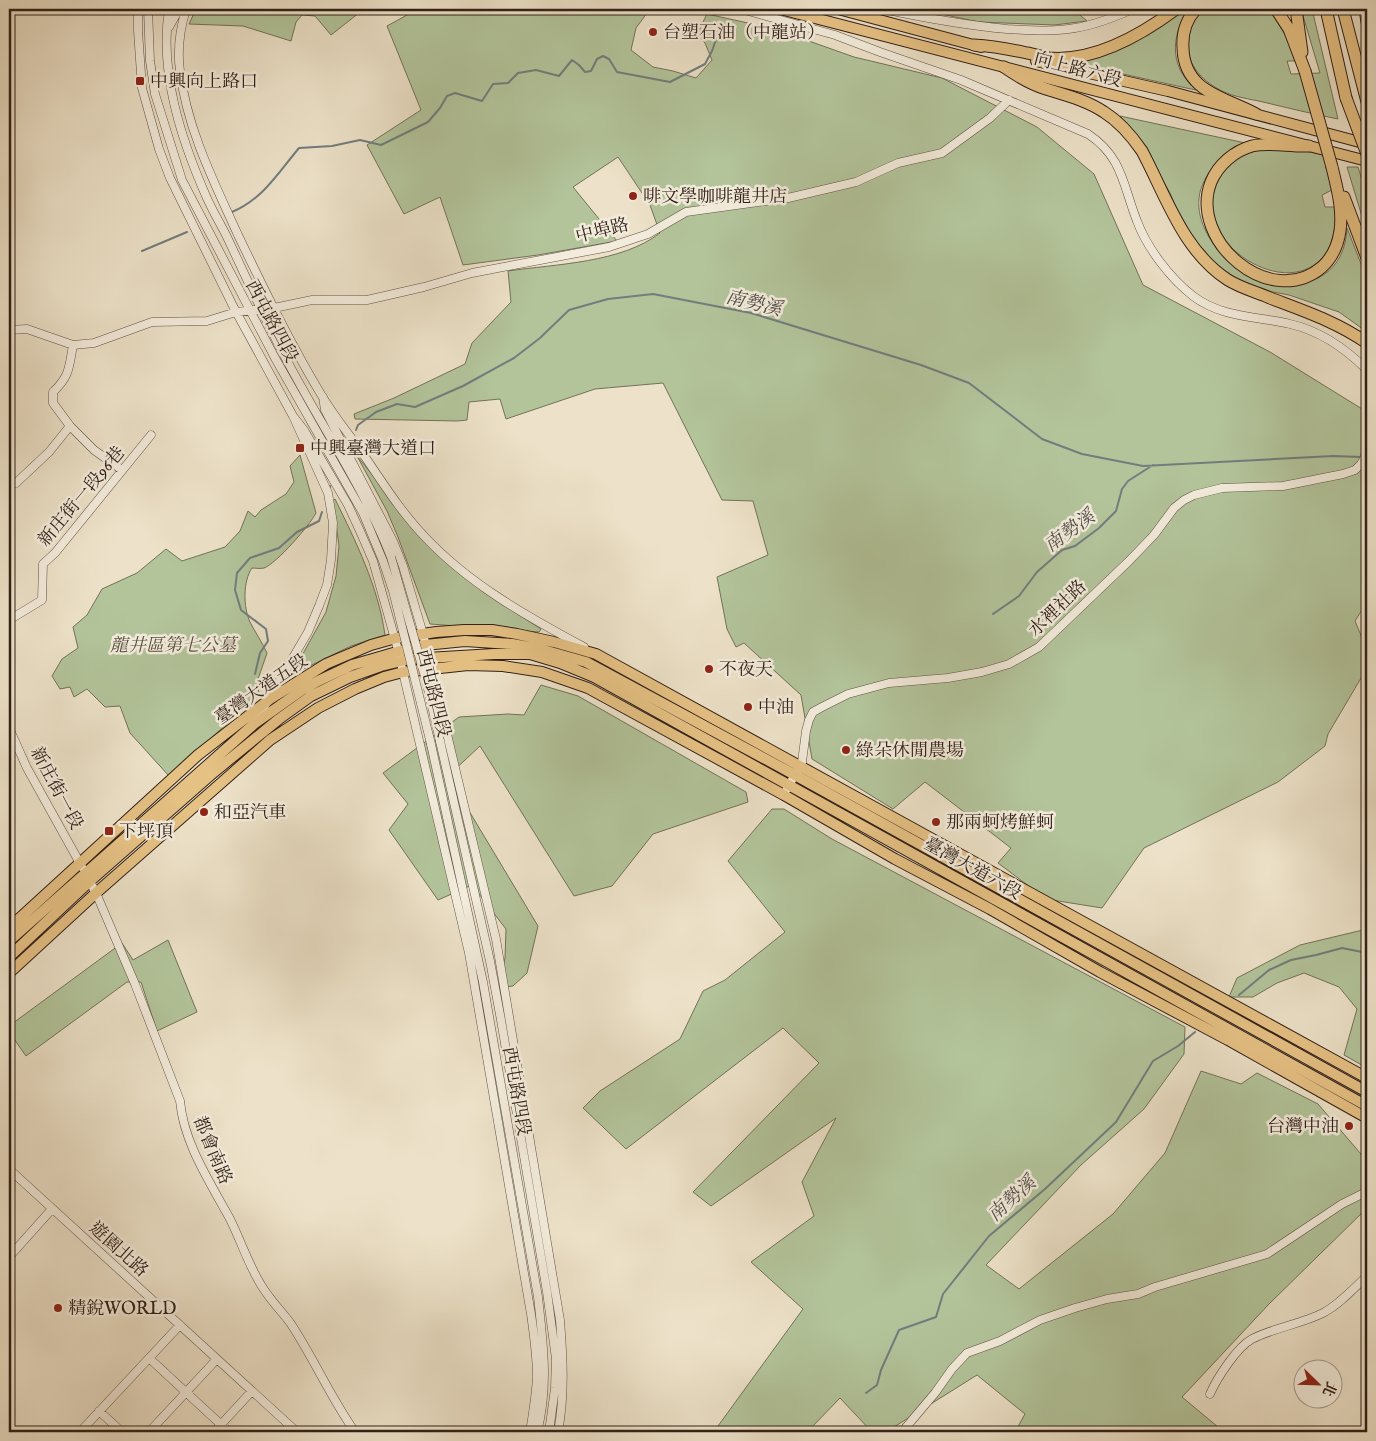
<svg xmlns="http://www.w3.org/2000/svg" width="1376" height="1441" font-family="'IM FELL English','Noto Serif TC',serif">
  <style>
    .green { fill: #b3c49b; stroke: #72725a }
    .lines { fill: none; stroke-linecap: round; stroke-linejoin: round }
    .stream { stroke: #727d7e; stroke-width: 2 }
    .minor-casing { stroke: #605045; stroke-width: 9 }
    .major-casing { stroke: #312019; stroke-width: 12 }
    .highway-casing { stroke: #312019; stroke-width: 13 }
    .minor { stroke: #f3ecdc; stroke-width: 8 }
    .major { stroke: #e6c184; stroke-width: 10 }
    .highway { stroke: #e6c184; stroke-width: 11 }
    .minor-bridge-casing { stroke: #605045; stroke-width: 9; stroke-linecap: butt }
    .highway-bridge-casing { stroke: #312019; stroke-width: 13; stroke-linecap: butt }
    .minor-bridge { stroke: #f3ecdc; stroke-width: 8 }
    .highway-bridge { stroke: #e6c184; stroke-width: 11 }
    .poi-dot { fill: #8f2418; stroke: #f3ecdc; stroke-width: 2 }
    .labels { text-anchor: middle; stroke-width: 5; stroke-linejoin: round; paint-order: stroke }
    .poi-label { font-size: 18px; fill: #312019; stroke: #f3ecdc; text-anchor: start }
    .street-label { font-size: 18px; fill: #312019; stroke: #f3ecdc }
    .park-label { font-size: 18px; font-style: italic; fill: #585140; stroke: #f3ecdc }
    .water-label { font-size: 19px; font-style: italic; fill: #524e4b; stroke: #f3ecdc }
  </style>
  <rect width="100%" height="100%" fill="#ede2c9"/>
  <filter id="stains"><feTurbulence type="fractalNoise" baseFrequency=".004" numOctaves="4"/><feColorMatrix values="0 0 0 0 .2 0 0 0 0 .09 0 0 0 0 .02 0 0 0 .5 -.17"/></filter>
  <radialGradient id="worn" r=".72"><stop offset=".6" stop-color="#630" stop-opacity="0"/><stop offset="1" stop-color="#630" stop-opacity=".3"/></radialGradient>
  <path class="green" d="M 196,9 L 364,9 L 331,35 L 315,16 L 302,15 L 296,22 L 291,41 L 243,26 L 189,24 Z
    M 418,9 L 650,9 L 636,28 L 631,50 L 653,67 L 673,71 L 696,78 L 712,60 L 705,43 L 697,34 L 707,14 L 775,29 L 854,57 L 942,78 L 1037,127 L 1094,174 L 1143,285 L 1270,352 L 1367,412 L 1367,602 L 1355,621 L 1367,650 L 1367,668 L 1328,734 L 1325,746 L 1278,782 L 1144,848 L 1102,908 L 1046,899 L 998,863 L 1011,848 L 925,782 L 893,809 L 812,759 L 801,695 L 744,643 L 736,647 L 727,629 L 717,577 L 768,555 L 753,501 L 722,500 L 663,383 L 595,389 L 506,419 L 500,399 L 469,402 L 467,420 L 458,421 L 355,419 L 354,414 L 394,398 L 465,364 L 472,343 L 511,302 L 508,271 C 556,264 621,263 660,233 L 650,205 L 618,157 L 573,187 L 617,241 L 538,255 L 463,265 L 440,197 L 404,214 L 367,145 L 421,110 L 387,26 Z
    M 917,9 L 1073,9 L 1087,21 L 1054,25 L 979,22 Z
    M 1185,9 L 1188,9 C 1170,37 1169,72 1200,91 L 1073,63 L 1153,32 Z
    M 1206,9 L 1269,9 L 1287,38 L 1295,61 L 1287,61 L 1291,74 L 1320,73 L 1301,9 L 1312,9 L 1338,119 C 1313,114 1288,108 1263,102 C 1250,99 1234,97 1222,91 C 1204,82 1190,68 1187,48 C 1185,31 1193,19 1206,9 Z
    M 1120,116 L 1250,144 C 1237,152 1219,159 1210,172 C 1175,216 1229,276 1273,285 C 1288,288 1304,284 1318,278 C 1338,268 1346,249 1347,228 L 1367,279 L 1367,332 L 1339,312 L 1289,295 L 1257,289 L 1243,283 L 1217,266 L 1202,250 L 1180,218 L 1170,193 L 1150,158 Z
    M 1266,148 L 1305,151 L 1324,155 L 1332,190 L 1322,195 L 1325,207 L 1336,207 C 1335,224 1335,244 1322,258 C 1282,303 1185,236 1217,180 C 1229,159 1242,153 1266,148 Z
    M 1347,167 L 1358,167 L 1367,196 L 1367,233 Z
    M 300,455 L 316,513 C 310,525 276,564 264,568 C 261,569 255,568 252,568 C 243,581 243,607 250,622 C 255,632 262,642 267,653 L 256,685 L 260,694 L 169,776 L 130,733 L 120,706 L 105,707 L 87,689 L 74,697 L 70,687 L 60,689 L 52,676 L 62,659 L 78,648 L 73,627 L 87,615 L 102,589 L 137,573 L 166,549 L 182,561 L 225,547 L 240,531 L 248,511 L 255,517 L 261,510 L 286,494 L 294,482 L 290,466 Z
    M 357,456 L 431,546 L 483,592 L 541,629 L 539,632 L 430,624 L 398,537 L 387,511 Z
    M 335,499 C 356,542 378,586 385,635 L 351,646 L 295,673 L 294,670 L 326,612 L 336,576 L 339,546 L 333,501 Z
    M 541,685 L 578,696 L 746,792 L 748,802 L 653,834 L 612,886 L 574,896 L 480,746 L 448,776 L 538,926 L 527,973 L 513,986 L 498,988 L 505,958 L 506,929 L 472,885 L 438,900 L 389,830 L 408,804 L 383,773 L 459,717 L 508,714 L 524,715 Z
    M 772,809 L 784,809 L 832,839 L 1185,1027 L 1184,1054 L 1144,1109 L 1081,1165 L 986,1265 L 1019,1289 L 1113,1214 L 1165,1153 L 1201,1071 L 1241,1084 L 1257,1073 L 1318,1104 L 1367,1161 L 1367,1208 L 1269,1304 L 1182,1397 L 1224,1432 L 1015,1432 L 1025,1414 L 977,1375 L 886,1432 L 872,1432 L 840,1398 L 810,1429 L 803,1432 L 725,1432 L 718,1426 L 803,1309 L 751,1262 L 814,1216 L 802,1182 L 836,1118 L 711,1206 L 693,1192 L 819,1063 L 783,1028 L 626,1149 L 583,1108 L 600,1091 L 680,1039 L 703,991 L 725,980 L 785,932 L 728,861 Z
    M 1367,929 L 1367,1068 L 1344,1055 L 1357,1009 L 1339,987 L 1304,973 L 1277,983 L 1253,997 L 1229,997 L 1237,978 L 1300,945 Z
    M 168,940 L 197,1012 L 157,1031 L 141,982 L 127,982 L 26,1056 L 9,1032 L 9,1026 L 122,943 L 133,960 Z"/>
  <g class="lines">
    <path class="stream" d="M 232,212 C 263,199 278,173 299,148 L 332,146 L 360,140 L 381,145 L 428,122 L 440,108 L 447,96 L 455,93 L 482,101 L 493,84 L 508,83 L 518,73 L 536,70 L 559,76 L 572,60 L 579,65 L 585,72 L 591,71 L 597,59 L 603,56 L 609,59 L 617,72 L 670,82 L 705,64 L 712,51 L 720,28
      M 142,251 L 187,232
      M 356,430 L 358,425 L 376,412 L 397,404 L 415,407 L 463,386 L 514,358 L 540,338 L 569,310 L 608,299 L 653,294 L 751,313 L 921,365 L 969,383 L 1042,439 L 1082,454 L 1143,466 L 1333,456 L 1362,457
      M 330,487 L 330,486
      M 993,614 L 1019,596 L 1037,572 L 1062,550 L 1075,546 L 1099,528 L 1116,511 L 1122,489 L 1128,481 L 1153,465
      M 255,674 L 260,653 L 268,641 L 266,629 L 241,610 L 235,590 L 237,573 L 250,558 L 279,548 L 297,532 L 319,521 L 322,512
      M 1239,995 L 1269,970 L 1291,960 L 1316,955 L 1342,948 L 1367,953
      M 866,1393 L 877,1385 L 881,1370 L 899,1330 L 936,1317 L 943,1294 L 989,1236 L 1045,1189 L 1116,1122 L 1153,1061 L 1178,1046 L 1195,1032"/>
    <defs>
      <path id="minor" d="M 138,9 L 138,31 L 142,88 L 159,149 L 170,178 L 234,308 L 293,416 L 328,493 L 333,523 L 331,560 L 327,585 L 319,606 L 308,632 L 256,721
        M 148,9 L 150,61 L 155,94 L 182,180 L 275,358 L 363,513 L 383,561
        M 169,9 C 159,72 181,139 206,196 C 212,210 220,223 227,237 C 245,275 263,315 283,353 C 318,421 363,485 391,557
        M 186,9 C 180,29 177,50 180,71 C 187,129 214,182 238,235 C 264,289 291,345 322,396 C 334,416 348,433 361,451 C 381,480 400,511 425,537 C 469,584 528,617 584,647
        M 741,9 L 835,35 L 880,52 L 961,80 L 1088,134 C 1123,157 1123,186 1137,221 C 1147,248 1170,278 1193,296 C 1222,318 1257,316 1290,324 C 1321,331 1345,348 1367,370
        M 883,9 C 925,18 964,25 1007,29 C 1029,30 1053,32 1075,28 C 1095,25 1115,17 1133,9
        M 169,27 L 179,9
        M 9,330 L 27,329 L 73,345 L 94,343 L 152,322 L 207,321 L 236,312 L 274,308 L 312,300 L 367,300 L 424,287 L 472,273 L 609,247 L 648,234 L 686,212 L 788,198 L 856,182 L 898,163 L 942,153 L 990,118 L 1009,100
        M 73,345 C 69,367 70,376 53,392 L 53,403 L 70,426 L 94,450 L 122,470
        M 323,397 L 325,410 L 393,541 L 403,566 L 423,634 L 496,939 L 560,1320 C 563,1358 565,1395 558,1432
        M 293,416 L 304,430 L 348,505 L 360,531 L 373,561 L 400,657
        M 16,483 L 49,452 L 70,426
        M 9,620 L 42,600 L 43,564 L 55,553 L 151,435
        M 402,668 L 469,953 L 531,1314 C 534,1335 537,1356 537,1377 C 536,1396 533,1414 530,1432
        M 9,728 L 27,768 L 82,867
        M 440,741 L 490,961 L 501,1020 L 547,1292 L 556,1359 L 555,1388 L 549,1432
        M 431,744 L 483,982 L 538,1297 C 543,1343 549,1387 537,1432
        M 787,789 L 802,762 L 806,731 L 809,720 L 813,712 L 822,707 L 848,694 L 889,683 L 948,678 L 982,672 L 1009,664 L 1039,647 L 1129,561 L 1154,535 L 1174,508 L 1184,500 L 1194,495 L 1222,488 L 1283,486 L 1343,474 L 1355,470 L 1361,464 L 1364,459 L 1367,448
        M 88,878 L 96,893 L 135,984 L 180,1101 C 184,1144 210,1182 230,1219 C 242,1243 250,1270 265,1291 C 273,1303 283,1313 291,1324 C 314,1359 331,1398 355,1432
        M 9,1169 L 297,1432
        M 9,1257 L 52,1209
        M 149,1358 L 229,1432
        M 1210,1394 C 1217,1378 1237,1347 1252,1339 C 1273,1328 1301,1324 1323,1313 C 1340,1304 1353,1289 1367,1276
        M 99,1411 L 122,1432
        M 80,1432 L 180,1325
        M 149,1432 L 217,1359
        M 214,1432 L 252,1391
        M 902,1432 L 935,1393 L 952,1369 L 967,1353 L 1000,1341 L 1040,1320 L 1075,1308 L 1107,1299 L 1138,1294 L 1155,1287 L 1267,1254 L 1342,1204 L 1364,1193"/>
      <path id="major" d="M 780,9 L 1367,161
        M 838,9 L 981,47
        M 1036,61 L 1168,91 L 1367,144
        M 9,928 L 198,755 L 270,699 L 326,664 L 340,658 L 371,645 L 396,638 L 436,632 L 464,630 L 492,630 L 517,634 L 554,642 L 596,654 L 1367,1078
        M 9,941 L 254,724 L 302,690 L 318,681 L 352,665 L 407,649 L 425,645 L 465,641 L 512,644 L 540,649 L 586,662 L 795,775 L 1367,1092
        M 9,957 L 90,881 L 214,772 L 279,719 L 311,696 L 350,677 L 381,666 L 410,659 L 494,654 L 530,654 L 560,663 L 594,677 L 1367,1106
        M 9,973 L 96,893 L 270,740 L 318,708 L 355,689 L 384,677 L 403,672 L 468,665 L 503,666 L 542,672 L 588,688 L 784,795 L 895,859 L 990,909 L 1100,972 L 1228,1040 L 1367,1118"/>
      <path id="highway" d="M 1196,9 C 1186,20 1182,33 1183,48 C 1184,92 1225,97 1256,114
        M 1276,9 L 1289,29 L 1305,71
        M 1296,9 L 1302,52
        M 1326,9 L 1346,98
        M 1343,9 L 1367,102
        M 1365,9 L 1367,22
        M 974,45 C 992,46 1009,49 1027,53 C 1034,54 1042,57 1049,58 C 1095,62 1141,35 1176,9
        M 1004,67 C 1017,76 1030,84 1046,89 C 1065,95 1086,100 1104,112 C 1120,122 1131,135 1142,151 C 1166,196 1183,251 1228,280 C 1241,288 1256,292 1270,298 C 1304,311 1337,322 1367,343
        M 1309,146 C 1290,147 1270,142 1252,146 C 1234,151 1218,165 1211,182 C 1188,241 1271,311 1322,267 C 1333,257 1338,245 1340,231 C 1343,209 1337,188 1332,167
        M 1344,197 L 1367,258"/>
    </defs>
    <use href="#minor" class="minor-casing"/>
    <use href="#major" class="major-casing"/>
    <use href="#highway" class="highway-casing"/>
    <use href="#minor" class="minor"/>
    <use href="#major" class="major"/>
    <use href="#highway" class="highway"/>
    <defs>
      <path id="minor-bridge" d="M 391,557 L 426,680 L 440,741
        M 383,561 L 393,591 L 431,744"/>
      <path id="highway-bridge" d="M 1305,71 L 1332,167
        M 1346,98 L 1367,154"/>
    </defs>
    <use href="#minor-bridge" class="minor-bridge-casing"/>
    <use href="#highway-bridge" class="highway-bridge-casing"/>
    <use href="#minor-bridge" class="minor-bridge"/>
    <use href="#highway-bridge" class="highway-bridge"/>
  </g>
  <g class="poi-dot">
    <circle cx="653" cy="32" r="5"/>
    <rect x="135" y="76" width="10" height="10" rx="2.5"/>
    <circle cx="633" cy="196" r="5"/>
    <rect x="295" y="443" width="10" height="10" rx="2.5"/>
    <circle cx="709" cy="669" r="5"/>
    <circle cx="748" cy="707" r="5"/>
    <circle cx="846" cy="750" r="5"/>
    <circle cx="204" cy="812" r="5"/>
    <circle cx="936" cy="822" r="5"/>
    <rect x="104" y="826" width="10" height="10" rx="2.5"/>
    <circle cx="1349" cy="1126" r="5"/>
    <circle cx="58" cy="1308" r="5"/>
  </g>
  <g class="labels">
    <g class="poi-label">
      <text x="663" y="38">台塑石油（中龍站）</text>
      <text x="150" y="87">中興向上路口</text>
      <text x="643" y="202">啡文學咖啡龍井店</text>
      <text x="310" y="454">中興臺灣大道口</text>
      <text x="719" y="675">不夜天</text>
      <text x="758" y="713">中油</text>
      <text x="856" y="756">綠朵休閒農場</text>
      <text x="214" y="818">和亞汽車</text>
      <text x="946" y="828">那兩蚵烤鮮蚵</text>
      <text x="119" y="837">下坪頂</text>
      <text x="1339" y="1132" text-anchor="end">台灣中油</text>
      <text x="68" y="1314">精銳WORLD</text>
    </g>
    <g class="street-label">
      <text transform="translate(1078 69) rotate(15)" y="6">向上路六段</text>
      <text transform="translate(602 230) rotate(-14)" y="6">中埠路</text>
      <text transform="translate(272 321) rotate(62)" y="6">西屯路四段</text>
      <text transform="translate(81 496) rotate(-50)" y="6">新庄街一段96巷</text>
      <text transform="translate(1057 608) rotate(-44)" y="6">水裡社路</text>
      <text transform="translate(261 689) rotate(-35)" y="6">臺灣大道五段</text>
      <text transform="translate(434 693) rotate(76)" y="6">西屯路四段</text>
      <text transform="translate(57 788) rotate(62)" y="6">新庄街一段</text>
      <text transform="translate(973 868) rotate(29)" y="6">臺灣大道六段</text>
      <text transform="translate(517 1091) rotate(80)" y="6">西屯路四段</text>
      <text transform="translate(213 1150) rotate(67)" y="6">都會南路</text>
      <text transform="translate(119 1249) rotate(42)" y="6">遊園北路</text>
    </g>
    <g class="park-label">
      <text x="173" y="651">龍井區第七公墓</text>
    </g>
    <g class="water-label">
      <text transform="translate(754 302) rotate(14)" y="7">南勢溪</text>
      <text transform="translate(1069 530) rotate(-36)" y="7">南勢溪</text>
      <text transform="translate(1011 1198) rotate(-42)" y="7">南勢溪</text>
    </g>
  </g>
  <rect width="1376" height="1441" fill="none" stroke="#ede2c9" stroke-width="30"/>
  <rect x="10" y="10" width="1356" height="1421" fill="none" stroke="#312019" stroke-width="2.5"/>
  <rect x="15" y="15" width="1346" height="1411" fill="none" stroke="#312019"/>
  <g transform="translate(1318 1384) rotate(113)"><circle r="24" fill="#f3ecdc" stroke="#a59a8e"/>
  <path d="M0-4L9 19L0 12L-9 19Z" fill="#8f2418"/>
  <text y="-8" font-size="14" font-weight="bold" text-anchor="middle" fill="#312019">北</text>
  </g>
  <rect width="100%" height="100%" filter="url(#stains)"/>
  <rect width="100%" height="100%" fill="url(#worn)"/>
</svg>
